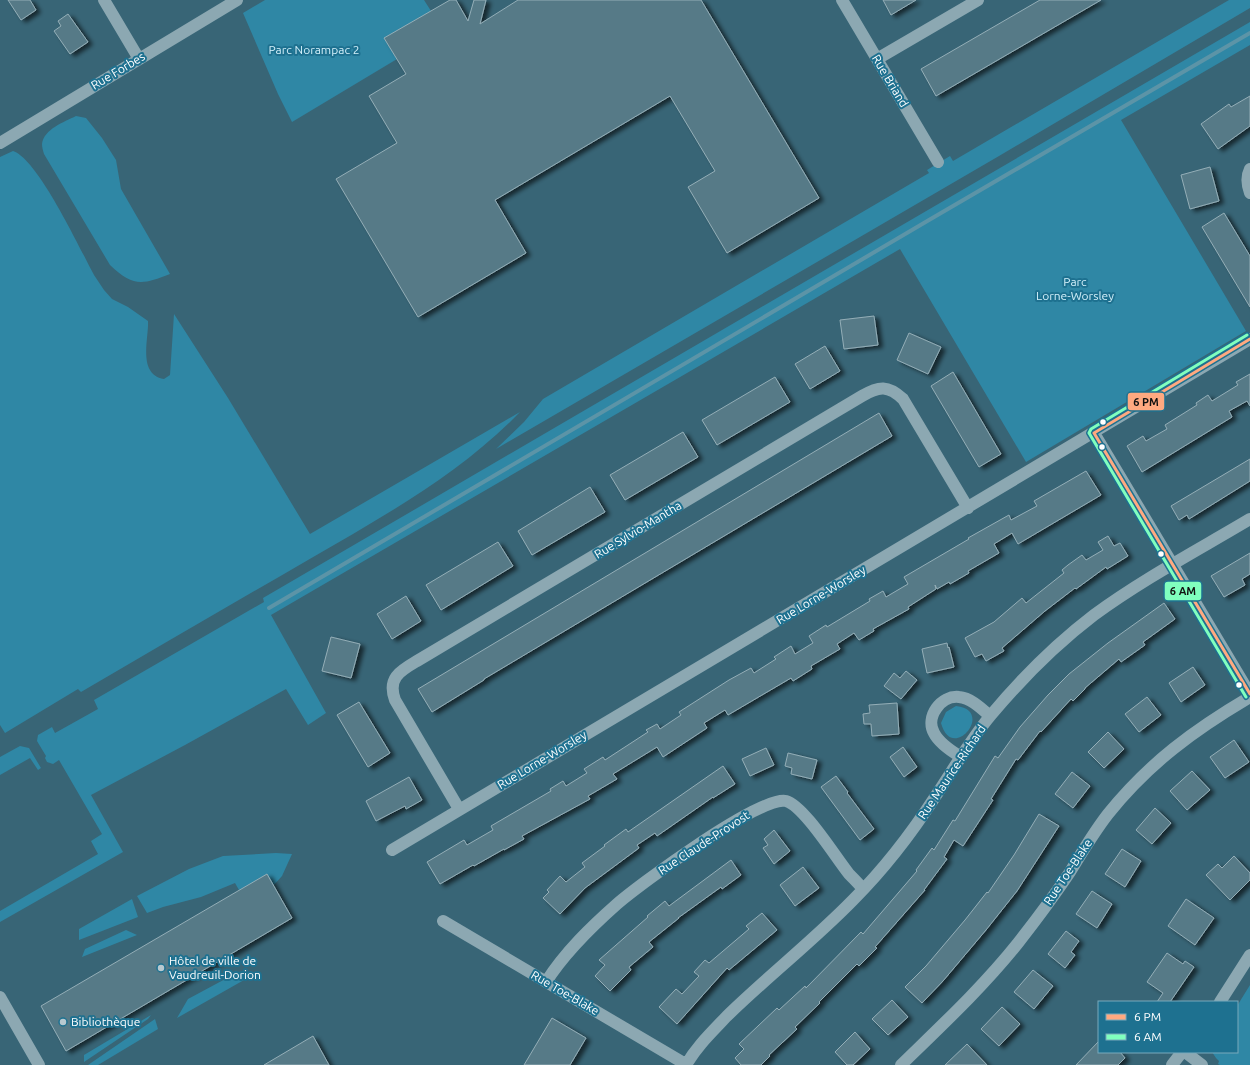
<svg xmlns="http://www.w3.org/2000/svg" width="1250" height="1065" font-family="Ubuntu,sans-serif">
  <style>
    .green { fill: #2f87a5 }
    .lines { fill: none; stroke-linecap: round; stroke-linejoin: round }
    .stream { stroke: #5c94a7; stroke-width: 4 }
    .building { fill: #567a87; stroke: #94aeb7; filter: url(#shadow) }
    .street { stroke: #8ca8b2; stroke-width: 12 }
    .bus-1-casing { stroke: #1e7190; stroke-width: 6 }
    .bus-2-casing { stroke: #1e7190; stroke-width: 6 }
    .bus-1 { stroke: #ffa980; stroke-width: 3 }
    .bus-2 { stroke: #80ffbe; stroke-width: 3 }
    .bus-dot { fill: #fff; stroke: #1e7190; stroke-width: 1.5 }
    .poi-dot { fill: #b9c9cf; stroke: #1e7190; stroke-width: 1.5 }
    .labels { text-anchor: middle; stroke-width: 4; stroke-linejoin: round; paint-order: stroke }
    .park-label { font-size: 12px; fill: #d3f0fa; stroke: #1e7190 }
    .street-label { font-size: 12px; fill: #fff; stroke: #1e7190 }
    .poi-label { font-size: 12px; fill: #fff; stroke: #1e7190; text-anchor: start }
    .line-badge { stroke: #1e7190; stroke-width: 1.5 }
    .pale-badge-label { font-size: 11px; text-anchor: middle; font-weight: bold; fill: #111 }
  </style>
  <defs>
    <filter id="shadow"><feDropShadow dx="4.5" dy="2.5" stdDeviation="2" flood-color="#0009"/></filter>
  </defs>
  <rect width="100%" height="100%" fill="#386576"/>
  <path class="green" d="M 265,0 L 424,0 L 431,11 L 397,59 L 292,122 L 278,94 L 243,13 Z
    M 1229,0 L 1250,0 L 1250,8 L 999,156 L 496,449 L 524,422 L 543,399 L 929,173 L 927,170 L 950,156 L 953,161 Z
    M 1250,22 L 1250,45 L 1121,120 L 1246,331 L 1026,462 L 900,249 L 271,615 L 326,713 L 308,725 L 286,689 L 185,745 L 91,795 L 123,852 L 0,922 L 0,911 L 98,854 L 91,841 L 102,834 L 59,760 L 53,764 L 47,762 L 45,758 L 46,756 L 37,741 L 38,735 L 52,727 L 55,733 L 98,709 L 94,700 L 264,602 L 263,598 Z
    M 76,116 L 86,118 L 102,138 L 116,160 L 121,189 L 170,274 C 142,285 133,287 110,265 L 44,154 C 43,151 42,147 42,144 C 44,129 64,122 76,116 Z
    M 13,151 C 38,159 80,249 94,275 L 104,290 L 112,299 L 128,307 L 148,321 C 149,339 137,374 164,379 L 170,375 L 174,314 L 228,398 L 310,534 L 520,412 C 459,475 382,517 308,560 C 232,604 156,648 81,692 L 78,689 L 5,733 L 0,725 L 0,157 Z
    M 956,706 C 996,710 952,764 941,723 L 946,712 Z
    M 20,746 L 29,748 L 41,768 L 38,770 L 30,758 L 0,775 L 0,757 Z
    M 276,853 L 292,854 L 282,876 L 273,886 L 239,890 L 235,883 L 201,897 L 163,907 L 147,913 L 137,896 L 189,869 L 223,856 Z
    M 132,899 L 138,917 L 79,940 L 79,929 Z
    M 126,930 L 137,935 L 82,957 L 85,949 Z
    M 229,977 L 244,980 L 177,1018 L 188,999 Z
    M 1250,985 L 1250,1065 L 1220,1065 L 1218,1064 L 1219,1061 L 1216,1058 L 1212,1052 L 1237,1052 L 1237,1006 Z
    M 151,1015 L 148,1019 L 84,1062 L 84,1055 Z
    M 155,1019 L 158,1029 L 98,1065 L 88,1065 Z"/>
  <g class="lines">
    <path class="stream" d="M 269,608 L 929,220 L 1250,33"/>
  </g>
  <path class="building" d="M 8,0 L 30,0 L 36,10 L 21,20 Z
    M 450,0 L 456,0 L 468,21 L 474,0 L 486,0 L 480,24 L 518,0 L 701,0 L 819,198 L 727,253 L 688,187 L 715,171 L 670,96 L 495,200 L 526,253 L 418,317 L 336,179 L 397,143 L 369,96 L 406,74 L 384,38 Z
    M 883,0 L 916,0 L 891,15 Z
    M 1040,0 L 1101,0 L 936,96 L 921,69 Z
    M 68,14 L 88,42 L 70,54 L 54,31 L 61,26 L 58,21 Z
    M 1250,96 L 1250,126 L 1218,149 L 1201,124 L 1229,104 L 1231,107 Z
    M 1210,167 L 1219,201 L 1190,209 L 1181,175 Z
    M 1224,213 L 1250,256 L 1250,307 L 1202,227 Z
    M 874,316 L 878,345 L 844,349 L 840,320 Z
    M 909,333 L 941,347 L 928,374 L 897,360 Z
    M 825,346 L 840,371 L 810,389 L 795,364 Z
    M 953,372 L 1001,454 L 979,467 L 931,386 Z
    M 1250,374 L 1250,406 L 1247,401 L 1229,411 L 1232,417 L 1142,472 L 1127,446 L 1143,436 L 1146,441 L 1167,429 L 1165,425 L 1197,405 L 1196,403 L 1208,395 L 1212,401 L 1238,385 L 1236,382 Z
    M 775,377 L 790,402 L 717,445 L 702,420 Z
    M 879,413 L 892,436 L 484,679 L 484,680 L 432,712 L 418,689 Z
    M 683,432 L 698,457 L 625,500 L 610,475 Z
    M 1250,459 L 1250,481 L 1189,519 L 1187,515 L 1179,520 L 1171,506 Z
    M 1086,471 L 1101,495 L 1018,544 L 1012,533 L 994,544 L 999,553 L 968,571 L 969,573 L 950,584 L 949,582 L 937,589 L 935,585 L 936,589 L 908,607 L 909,609 L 873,629 L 874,631 L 859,640 L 854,633 L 837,644 L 840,649 L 811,666 L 812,669 L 793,681 L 791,678 L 728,715 L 725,710 L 704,723 L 707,728 L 663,757 L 657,747 L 613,774 L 617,779 L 588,796 L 590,799 L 522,836 L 524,839 L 504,850 L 504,849 L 474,866 L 473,865 L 440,884 L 427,862 L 464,840 L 467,845 L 493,830 L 491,826 L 551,791 L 550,789 L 563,781 L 566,786 L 587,773 L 584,769 L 603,757 L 605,760 L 648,732 L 646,730 L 657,724 L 660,729 L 681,715 L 679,712 L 729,680 L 751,668 L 754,673 L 776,659 L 774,657 L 791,646 L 795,654 L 813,643 L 809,636 L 826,625 L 827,627 L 870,601 L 869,599 L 883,591 L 886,597 L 908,584 L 904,577 L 969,539 L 968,538 L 1009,515 L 1011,520 L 1037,506 L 1034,501 Z
    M 590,487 L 605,512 L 532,555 L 518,531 Z
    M 1108,536 L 1114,546 L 1120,543 L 1128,556 L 1107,569 L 1106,567 L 1076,589 L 1075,588 L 1045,611 L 1002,648 L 1004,651 L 986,661 L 982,654 L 975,657 L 965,638 L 994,622 L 1022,598 L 1026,603 L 1064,573 L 1062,570 L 1068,565 L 1082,555 L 1086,560 L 1103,550 L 1098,542 Z
    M 498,542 L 513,566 L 441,610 L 426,585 Z
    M 1250,553 L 1250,574 L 1242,579 L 1245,585 L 1224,597 L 1211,576 Z
    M 406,596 L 421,621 L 392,639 L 377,614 Z
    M 1164,603 L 1175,619 L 1143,642 L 1145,645 L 1121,662 L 1119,659 L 1085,688 L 1085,689 L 1073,701 L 1071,699 L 1041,732 L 1040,731 L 1018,760 L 1016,759 L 991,799 L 993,800 L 963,846 L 954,840 L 944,857 L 947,859 L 924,890 L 925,890 L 875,947 L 877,948 L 859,966 L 857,964 L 819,1002 L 820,1003 L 795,1027 L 797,1029 L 769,1055 L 770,1056 L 761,1065 L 741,1065 L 735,1058 L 744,1049 L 739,1044 L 777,1008 L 779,1010 L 805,986 L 806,988 L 861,932 L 863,934 L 917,871 L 916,870 L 932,848 L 934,850 L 953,820 L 955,821 L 995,756 L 998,758 L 1020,727 L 1048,695 L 1069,674 L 1108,643 Z
    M 331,637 L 360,644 L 351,678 L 322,671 Z
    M 947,643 L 948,648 L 949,647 L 954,667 L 927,673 L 922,649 Z
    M 1193,667 L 1205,685 L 1181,702 L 1169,683 Z
    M 906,671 L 917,680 L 901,699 L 884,686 L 894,673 L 900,678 Z
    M 1147,697 L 1161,715 L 1139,732 L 1125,714 Z
    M 359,702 L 390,753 L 368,767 L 337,715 Z
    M 897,703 L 899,734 L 872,736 L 871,724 L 864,724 L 863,714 L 870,713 L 869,705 Z
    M 1108,732 L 1124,749 L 1104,768 L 1088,752 Z
    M 1234,740 L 1249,762 L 1225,778 L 1210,757 Z
    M 903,747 L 917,767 L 904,777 L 890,757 Z
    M 766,748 L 774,765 L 750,776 L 742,759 Z
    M 788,753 L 817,760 L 812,779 L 791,774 L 792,768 L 785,766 Z
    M 723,766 L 735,784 L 713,798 L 713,797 L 657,836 L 655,833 L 637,845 L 639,848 L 585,888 L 560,914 L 543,898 L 549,892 L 547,890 L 560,876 L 566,882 L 585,867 L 582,863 L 605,846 L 604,845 L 626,829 L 628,832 Z
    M 1192,771 L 1210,790 L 1187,810 L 1170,791 Z
    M 1072,772 L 1090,786 L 1073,808 L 1055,794 Z
    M 836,776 L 848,792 L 847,793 L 874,829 L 860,840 L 821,787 Z
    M 409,777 L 422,800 L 406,809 L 405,806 L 376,821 L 366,801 Z
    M 1155,808 L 1171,823 L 1152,844 L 1136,830 Z
    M 1039,814 L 1059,826 L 1017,891 L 986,930 L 943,981 L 922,1003 L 905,987 L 926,966 L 965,920 L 987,892 L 988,893 L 1014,855 Z
    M 774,830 L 790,851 L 774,864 L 763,848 L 768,845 L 764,839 Z
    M 1122,849 L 1141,861 L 1125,887 L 1105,874 Z
    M 1234,856 L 1250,873 L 1250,880 L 1230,900 L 1206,875 L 1218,864 L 1222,868 Z
    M 731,860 L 741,875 L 722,889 L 721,887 L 678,918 L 679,918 L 649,942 L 653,947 L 629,967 L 631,970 L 610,991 L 595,976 L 605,965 L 599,960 L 648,917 L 647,916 L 665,901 L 669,906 Z
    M 803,867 L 819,888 L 795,906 L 780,885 Z
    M 267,874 L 292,918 L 66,1051 L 41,1006 Z
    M 1092,891 L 1112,904 L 1097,928 L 1076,914 Z
    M 1186,899 L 1214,918 L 1195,945 L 1168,926 Z
    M 762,913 L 777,930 L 729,970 L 727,968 L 677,1024 L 659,1007 L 676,989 L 682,994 L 699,976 L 694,972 L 705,960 L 709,963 L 749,929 L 746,926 Z
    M 1066,931 L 1079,941 L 1071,952 L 1075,955 L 1065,968 L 1048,954 Z
    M 1167,953 L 1183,964 L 1185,961 L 1194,967 L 1170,1002 L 1157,1002 L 1163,993 L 1147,982 Z
    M 1033,970 L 1053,986 L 1034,1009 L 1014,992 Z
    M 892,1000 L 908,1017 L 888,1035 L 872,1019 Z
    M 1002,1007 L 1020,1024 L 999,1046 L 981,1029 Z
    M 552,1018 L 586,1038 L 570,1065 L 524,1065 Z
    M 855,1032 L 870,1049 L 853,1065 L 847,1065 L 835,1052 Z
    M 313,1036 L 329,1065 L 264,1065 Z
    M 1099,1041 L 1099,1052 L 1120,1052 L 1125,1058 L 1118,1065 L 1076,1065 Z
    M 967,1044 L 987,1065 L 945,1065 Z"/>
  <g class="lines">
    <path class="street" d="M 104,0 L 139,59
      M 842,0 L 938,162
      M 877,59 L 978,0
      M 0,143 L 237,0
      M 1250,169 C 1246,177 1247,185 1250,193
      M 1094,433 L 1250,694
      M 961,757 C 951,751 939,743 934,733 C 925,717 941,695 959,697 C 971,698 981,708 990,716
      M 459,809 L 395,700 C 387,678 400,671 417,661 L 862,396 C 879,386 888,385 903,399 L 968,508
      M 392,850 L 1250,339
      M 443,921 L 687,1065
      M 546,982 C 565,952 591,927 617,904 C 640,884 761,795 786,801 C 804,806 836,858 849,874 C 854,879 859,884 863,889
      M 0,997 L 39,1065
      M 1220,1002 L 1250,955
      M 1185,1052 L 1202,1065
      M 686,1065 C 697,1046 712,1032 727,1016 C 768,976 813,941 853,900 C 884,869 911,834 935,797 C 953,770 970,740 991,715 C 1022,678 1056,644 1094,615 C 1143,579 1198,550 1250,519
      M 901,1065 C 941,1026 983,987 1018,943 C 1036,920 1054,896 1070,872 C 1082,852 1094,832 1108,814 C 1149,763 1194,730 1250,697
      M 1172,1065 L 1182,1052"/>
    <defs>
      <path id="bus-1" d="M 1250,339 L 1094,433 L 1250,694"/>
      <path id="bus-2" d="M 1246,697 L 1089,433 L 1091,429 L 1247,335"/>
    </defs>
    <use href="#bus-1" class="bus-1-casing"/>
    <use href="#bus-2" class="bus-2-casing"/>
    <use href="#bus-1" class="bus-1"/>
    <use href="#bus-2" class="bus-2"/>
  </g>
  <g class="bus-dot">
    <circle cx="1103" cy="422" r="3.5"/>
    <circle cx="1102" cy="447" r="3.5"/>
    <circle cx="1161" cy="554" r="3.5"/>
    <circle cx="1239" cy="685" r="3.5"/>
  </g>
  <g class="poi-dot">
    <circle cx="161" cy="968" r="4"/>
    <circle cx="63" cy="1022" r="4"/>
  </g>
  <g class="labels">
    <g class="park-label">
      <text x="314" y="54">Parc Norampac 2</text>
      <text x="1075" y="286">Parc<tspan x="1075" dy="14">Lorne-Worsley</tspan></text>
    </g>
    <g class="street-label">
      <text transform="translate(118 71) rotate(-31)" y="4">Rue Forbes</text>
      <text transform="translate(890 81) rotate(59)" y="4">Rue Briand</text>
      <text transform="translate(638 530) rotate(-31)" y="4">Rue Sylvio-Mantha</text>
      <text transform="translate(821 595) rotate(-31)" y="4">Rue Lorne-Worsley</text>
      <text transform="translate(542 760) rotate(-31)" y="4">Rue Lorne-Worsley</text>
      <text transform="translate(952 772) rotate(-56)" y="4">Rue Maurice-Richard</text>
      <text transform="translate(704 843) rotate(-33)" y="4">Rue Claude-Provost</text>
      <text transform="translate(1068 872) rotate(-56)" y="4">Rue Toe-Blake</text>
      <text transform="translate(565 993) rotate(30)" y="4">Rue Toe-Blake</text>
    </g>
    <g class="poi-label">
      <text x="169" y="965">Hôtel de ville de<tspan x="169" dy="14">Vaudreuil-Dorion</tspan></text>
      <text x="71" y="1026">Bibliothèque</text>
    </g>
  </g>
  <g class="line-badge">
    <rect x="1127" y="392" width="38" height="19" rx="4" fill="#ffa980"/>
    <rect x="1164" y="581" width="38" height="20" rx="4" fill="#80ffbe"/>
  </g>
  <g class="pale-badge-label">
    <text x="1146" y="406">6 PM</text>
    <text x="1183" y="595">6 AM</text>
  </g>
  <rect x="1098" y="1001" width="140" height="52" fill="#1e7190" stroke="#78aabc"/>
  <rect x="1106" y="1014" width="20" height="6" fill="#ffa980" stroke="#78aabc"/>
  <text x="1134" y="1021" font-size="12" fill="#ffffff">6 PM</text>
  <rect x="1106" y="1034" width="20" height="6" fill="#80ffbe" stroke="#78aabc"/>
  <text x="1134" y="1041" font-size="12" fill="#ffffff">6 AM</text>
</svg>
